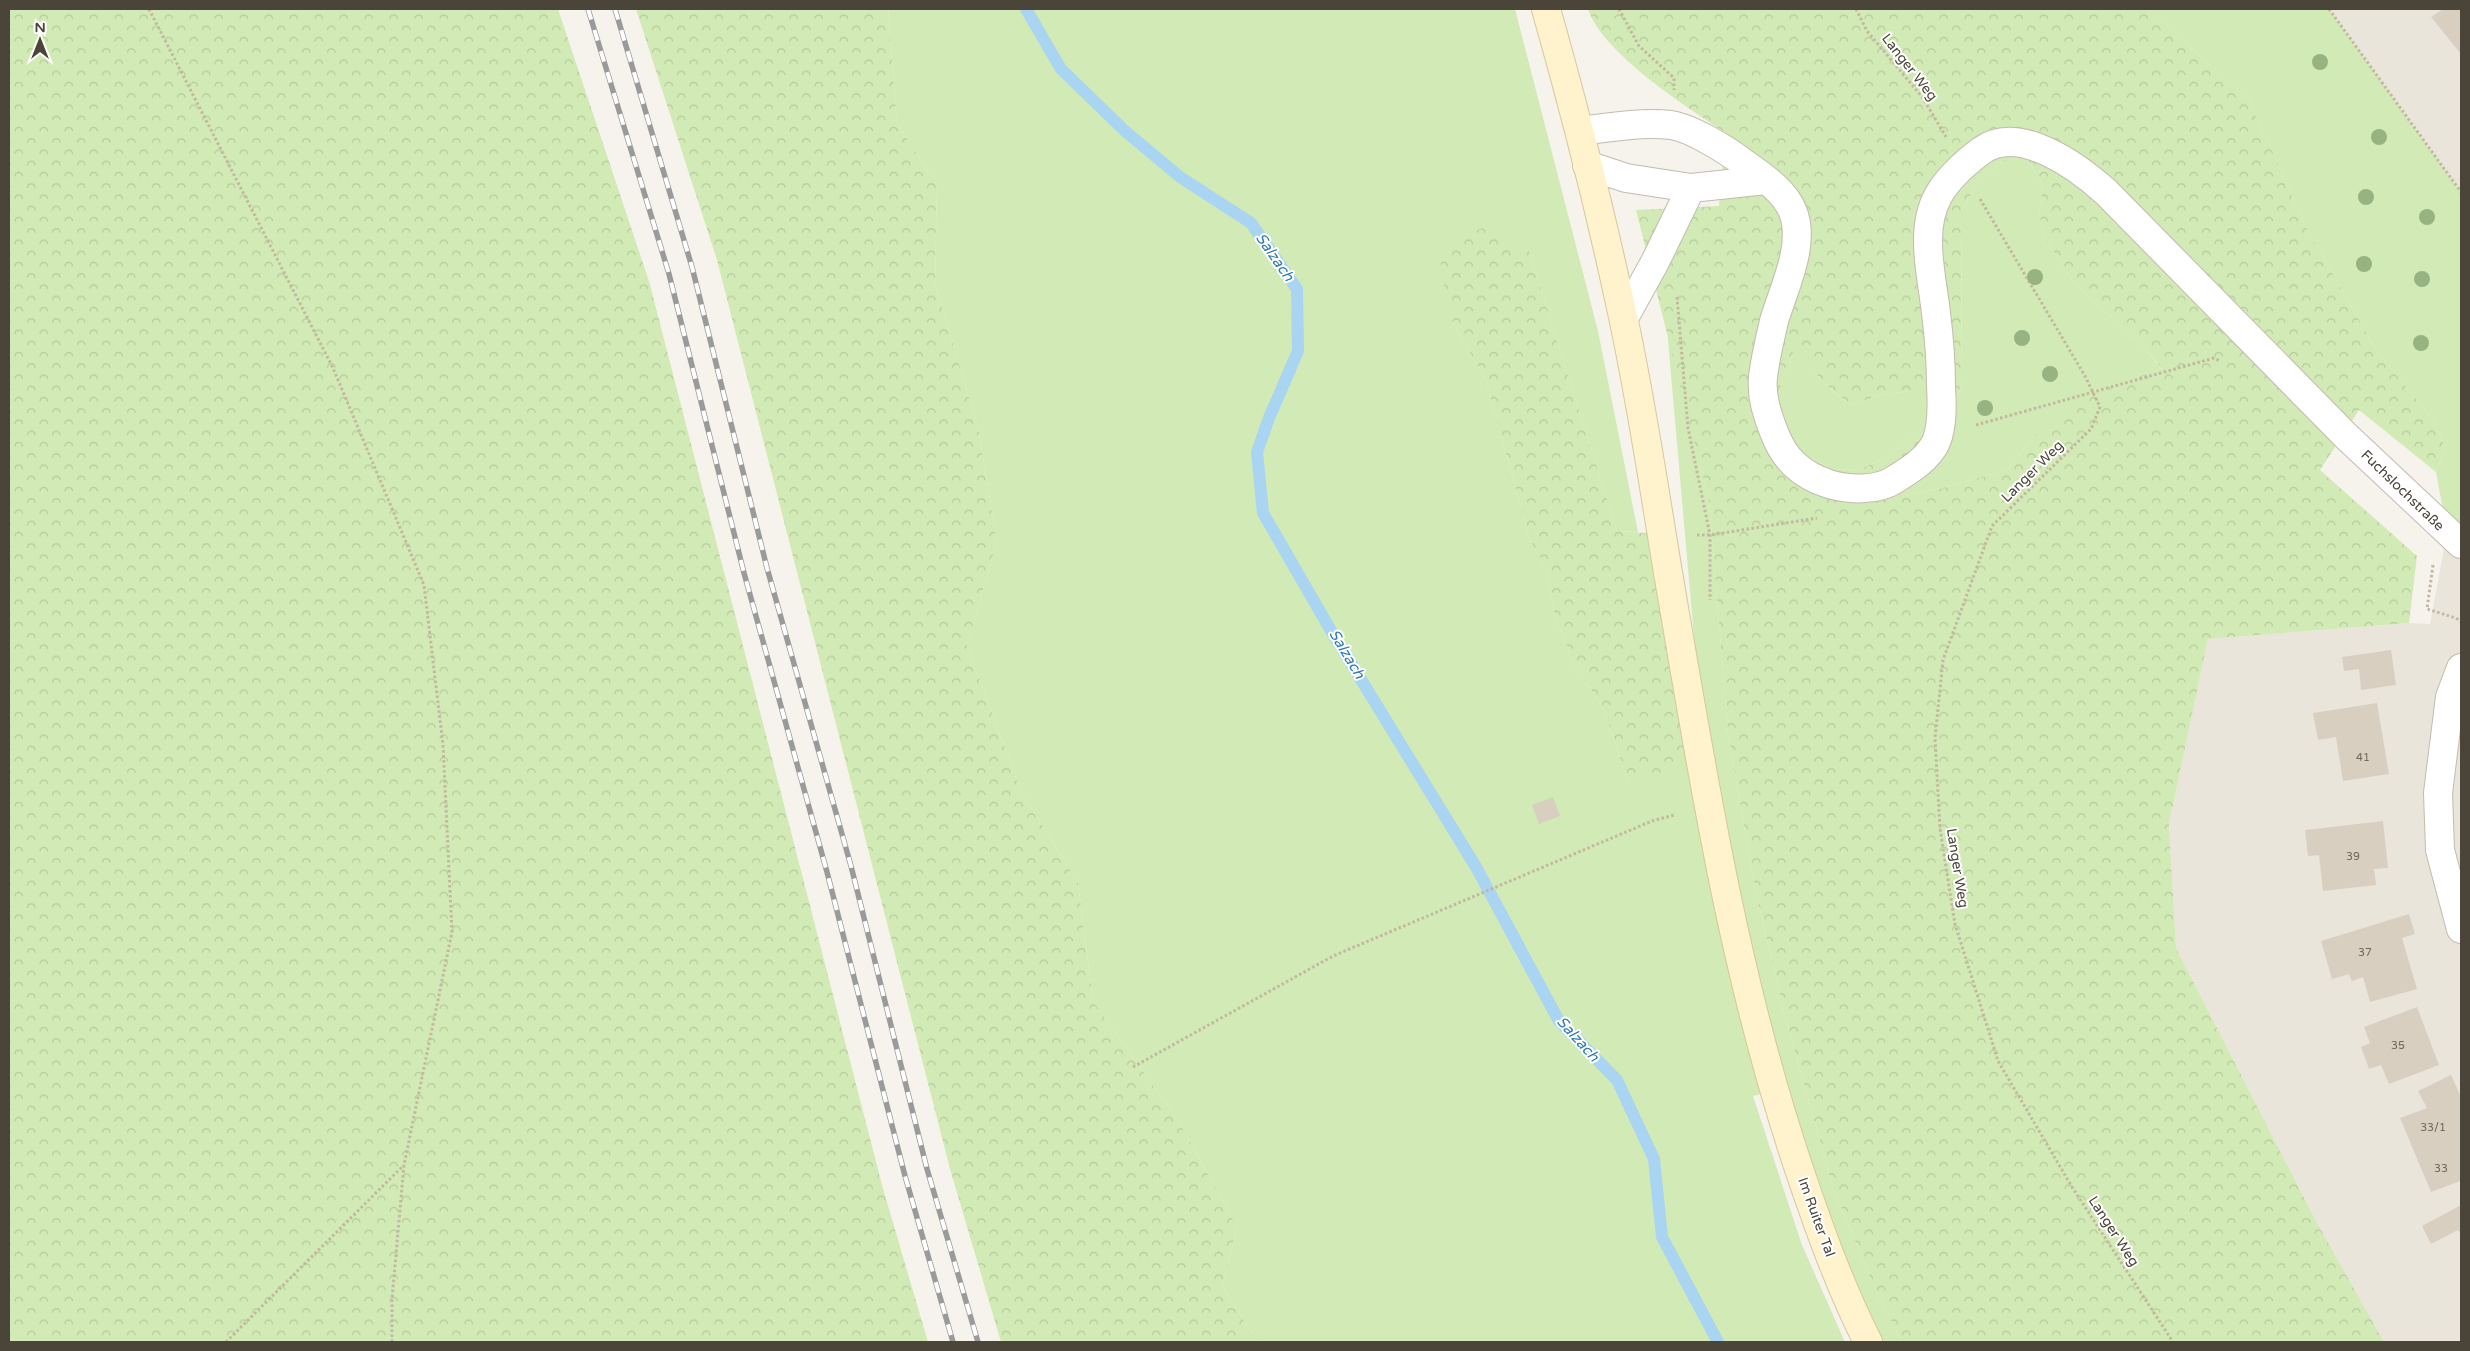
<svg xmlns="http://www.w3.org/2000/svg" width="2470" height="1351" font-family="'Varela Round',sans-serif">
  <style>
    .residential { fill: #eae5da }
    .green { fill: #d2eab5 }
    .forest { fill: url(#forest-crowns); fill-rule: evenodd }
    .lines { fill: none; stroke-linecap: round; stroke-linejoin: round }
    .stream { stroke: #a9d4f2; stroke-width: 12 }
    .building { fill: #d8cfc1 }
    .street-casing { stroke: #c2bbae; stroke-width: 30 }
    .secondary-casing { stroke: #d6c79b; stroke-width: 30 }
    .path { stroke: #c4b79f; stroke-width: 3; stroke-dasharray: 2.5 2.5; stroke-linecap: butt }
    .street { stroke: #fff; stroke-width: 28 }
    .secondary { stroke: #fff3cd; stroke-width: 28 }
    .rail-casing { stroke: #9a9a9a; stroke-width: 5.5 }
    .rail { stroke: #fff; stroke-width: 4; stroke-dasharray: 11; stroke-linecap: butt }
    .tree { fill: #97b381 }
    .labels { text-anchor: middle; stroke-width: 4; stroke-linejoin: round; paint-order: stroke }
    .number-label { font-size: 11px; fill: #6e675b }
    .street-label { font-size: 14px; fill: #4b4439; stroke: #fff }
    .water-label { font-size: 15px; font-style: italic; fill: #2e7ab2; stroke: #fff }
  </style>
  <defs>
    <pattern id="forest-crowns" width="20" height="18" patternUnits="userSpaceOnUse" patternTransform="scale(1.25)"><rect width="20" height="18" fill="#d2eab5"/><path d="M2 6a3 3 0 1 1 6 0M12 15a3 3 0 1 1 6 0" fill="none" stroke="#b6ca9c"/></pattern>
  </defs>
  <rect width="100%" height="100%" fill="#f6f3ec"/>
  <path class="residential" d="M 2329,9 L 2461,9 L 2461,192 Z
    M 2447,532 L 2461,544 L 2461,1342 L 2384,1342 L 2316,1221 L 2176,948 L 2169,824 L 2208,639 L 2409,623 L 2430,624 Z"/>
  <path class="green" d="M 888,9 L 1515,9 L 1598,331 L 1638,532 L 1617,531 L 1529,251 L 1449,315 L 1486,381 L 1530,540 L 1547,570 L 1554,612 L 1574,665 L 1603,707 L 1628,782 L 1695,735 L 1708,797 L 1667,329 L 1709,501 L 1728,733 L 1755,889 L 1784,1012 L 1833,1188 L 1879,1298 L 1902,1342 L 1883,1342 L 1875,1328 L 1829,1215 L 1801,1136 L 1788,1087 L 1753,1096 L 1802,1245 L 1845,1342 L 1257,1342 L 1223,1286 L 1237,1227 L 1179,1122 L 1093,1001 L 1078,883 L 1021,791 L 967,645 L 997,542 L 978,427 L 935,284 L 937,185 L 897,123 Z
    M 2148,9 L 2329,9 L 2461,192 L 2461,544 L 2447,532 L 2436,472 L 2445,447 L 2434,421 L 2376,350 L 2305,225 L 2249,100 Z
    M 2026,156 L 2043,186 L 2039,211 L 2043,235 L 2073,282 L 2145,348 L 2162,370 L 2095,391 L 2037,432 L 2008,469 L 1943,488 L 1905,495 L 1901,485 L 1946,444 L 1962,380 L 1961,211 L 1977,185 L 2002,162 Z
    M 1797,339 C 1811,371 1823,386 1852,405 L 1880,395 L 1909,391 L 1934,353 L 1934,403 L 1923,426 L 1891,456 L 1860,469 L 1834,470 L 1801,453 L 1786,432 L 1776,402 Z"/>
  <path class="forest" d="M 9,9 L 558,9 L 649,281 L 882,1185 L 928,1342 L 9,1342 Z
    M 636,9 L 888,9 L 897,123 L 937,185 L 935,284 L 978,427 L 997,542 L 967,645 L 1021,791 L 1078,883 L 1093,1001 L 1179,1122 L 1237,1227 L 1223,1286 L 1257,1342 L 1001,1342 L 950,1169 L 717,260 Z
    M 1588,9 L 2148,9 L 2249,100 L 2305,225 L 2376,350 L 2434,421 L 2445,447 L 2436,472 L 2359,410 L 2320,470 L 2417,556 L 2409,623 L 2208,639 L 2169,824 L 2176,948 L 2316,1221 L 2384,1342 L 1902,1342 L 1879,1298 L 1833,1188 L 1784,1012 L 1755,889 L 1728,733 L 1709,501 L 1636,210 L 1719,206 L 1726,133 C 1688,108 1602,53 1588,9 ZM 2026,156 L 2043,186 L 2039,211 L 2043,235 L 2073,282 L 2145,348 L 2162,369 L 2095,391 L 2066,409 L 2037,432 L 2008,469 L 1943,488 L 1905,495 L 1902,485 L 1946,444 L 1962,380 L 1961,211 L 1977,185 L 2002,162 ZM 1797,340 C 1811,372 1824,386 1852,405 L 1880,395 L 1909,391 L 1925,379 L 1933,355 L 1934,403 L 1923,426 L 1891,456 L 1860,469 L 1834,470 L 1801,453 L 1786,432 L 1776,402 Z
    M 1482,228 L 1529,251 L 1617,531 L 1661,534 L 1695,735 L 1668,773 L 1628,782 L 1603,707 L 1574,665 L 1554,612 L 1547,570 L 1530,540 L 1486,381 L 1449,315 L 1440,260 L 1453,242 Z"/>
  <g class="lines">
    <path class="stream" d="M 1026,9 L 1061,69 L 1125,131 L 1180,177 L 1251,223 L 1297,289 L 1298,351 L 1269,418 L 1257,452 L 1263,513 L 1330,629 L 1476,867 L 1559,1021 L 1617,1080 L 1654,1159 L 1662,1237 L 1718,1342"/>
  </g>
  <path class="building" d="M 2443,9 L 2461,9 L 2461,54 L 2431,17 Z
    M 2391,650 L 2396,685 L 2361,690 L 2359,669 L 2344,671 L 2342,657 Z
    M 2377,703 L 2389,774 L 2343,781 L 2336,737 L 2318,740 L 2313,713 Z
    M 1553,797 L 1560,816 L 1539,824 L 1532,805 Z
    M 2383,821 L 2388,868 L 2374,869 L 2376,885 L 2323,891 L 2319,855 L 2308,856 L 2305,830 Z
    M 2409,914 L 2415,934 L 2402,938 L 2417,989 L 2370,1002 L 2363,977 L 2352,981 L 2349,974 L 2332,979 L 2321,941 Z
    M 2417,1007 L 2439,1065 L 2389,1084 L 2381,1065 L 2369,1069 L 2361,1047 L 2370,1043 L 2364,1027 Z
    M 2451,1075 L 2461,1097 L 2461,1184 L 2460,1181 L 2431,1192 L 2400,1118 L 2427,1108 L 2418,1091 Z
    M 2461,1205 L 2461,1235 L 2458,1230 L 2431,1244 L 2422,1226 Z"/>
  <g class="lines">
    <defs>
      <path id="street" d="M 1581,131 C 1611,127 1641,122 1671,125 C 1691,128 1725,149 1741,161 C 1760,175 1784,189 1793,212 C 1806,245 1783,290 1774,321 C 1770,339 1765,359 1763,377 C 1761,396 1767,414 1774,432 C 1784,459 1801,475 1829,484 C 1848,490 1877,491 1894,480 C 1910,470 1928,459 1936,442 C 1943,426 1942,403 1941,386 C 1941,361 1939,337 1936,313 C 1932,276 1919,231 1938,196 C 1948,178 1965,163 1981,151 C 2019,123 2078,167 2106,192 L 2346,436 L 2461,544
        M 1587,165 L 1626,178 L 1691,188
        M 1624,318 L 1655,262 L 1691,188 L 1766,180
        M 2461,668 L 2450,697 L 2438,793 L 2440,850 L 2461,929"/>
      <path id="secondary" d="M 1546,9 C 1575,111 1601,213 1623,317 C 1643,409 1656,503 1672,596 C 1705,790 1736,982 1799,1169 C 1819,1228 1840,1287 1868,1342"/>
    </defs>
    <use href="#street" class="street-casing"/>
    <use href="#secondary" class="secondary-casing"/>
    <path class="path" d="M 149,9 L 333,368 L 424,585 L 443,745 L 452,932 L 404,1165 L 392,1299 L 392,1342
      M 1619,9 L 1639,46 L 1674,78 L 1674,90
      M 1856,9 L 1867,31 L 1923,98 L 1946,137
      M 2329,9 L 2461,192
      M 1980,199 L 2085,376 L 2100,407 L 2091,429 L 1992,526 L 1943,660 L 1935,738 L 1940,829 L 1955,924 L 1998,1061 L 2072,1187 L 2173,1342
      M 1677,297 L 1688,428 L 1710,535 L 1710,600
      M 1976,425 L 2214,358 L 2220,361
      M 1697,535 L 1710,535 L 1817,518
      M 2433,565 L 2427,609 L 2456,618 L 2461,622
      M 1133,1067 L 1333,956 L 1652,821 L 1674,815
      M 226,1342 L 404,1165"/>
    <use href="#street" class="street"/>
    <use href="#secondary" class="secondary"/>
    <defs>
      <path id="rail" d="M 588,9 L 669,274 L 744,573 L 827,872 L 905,1176 L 953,1342
        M 615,9 L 692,267 L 767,568 L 851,866 L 927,1169 L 978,1342"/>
    </defs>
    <use href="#rail" class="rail-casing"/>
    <use href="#rail" class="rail"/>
  </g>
  <g class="tree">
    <circle cx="2320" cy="62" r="8"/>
    <circle cx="2379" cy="137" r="8"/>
    <circle cx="2366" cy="197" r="8"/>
    <circle cx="2427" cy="217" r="8"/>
    <circle cx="2364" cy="264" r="8"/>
    <circle cx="2035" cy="277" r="8"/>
    <circle cx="2422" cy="279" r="8"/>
    <circle cx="2022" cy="338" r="8"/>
    <circle cx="2421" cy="343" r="8"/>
    <circle cx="2050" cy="374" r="8"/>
    <circle cx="1985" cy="408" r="8"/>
  </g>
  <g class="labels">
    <g class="number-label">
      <text x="2363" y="761">41</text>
      <text x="2353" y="860">39</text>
      <text x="2365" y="956">37</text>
      <text x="2398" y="1049">35</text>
      <text x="2433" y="1131">33/1</text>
      <text x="2441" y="1172">33</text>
    </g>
    <g class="street-label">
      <text transform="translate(1910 67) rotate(52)" y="5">Langer Weg</text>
      <text transform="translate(2032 471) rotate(-45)" y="5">Langer Weg</text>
      <text transform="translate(2403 490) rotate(44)" y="5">Fuchslochstraße</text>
      <text transform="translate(1958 868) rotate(81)" y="5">Langer Weg</text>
      <text transform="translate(1817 1217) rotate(70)" y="5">Im Ruiter Tal</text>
      <text transform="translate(2114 1231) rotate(57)" y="5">Langer Weg</text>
    </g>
    <g class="water-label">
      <text transform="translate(1275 257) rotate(55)" y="5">Salzach</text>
      <text transform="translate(1347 654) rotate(59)" y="5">Salzach</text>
      <text transform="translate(1578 1039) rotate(48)" y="5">Salzach</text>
    </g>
  </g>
  <rect width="2470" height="1351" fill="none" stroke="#4b4439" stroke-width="20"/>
  <g transform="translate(40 40)" stroke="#ffffff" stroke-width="4" paint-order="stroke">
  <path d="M0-4L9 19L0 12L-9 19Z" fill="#4b4439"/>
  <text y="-8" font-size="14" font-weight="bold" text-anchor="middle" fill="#4b4439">N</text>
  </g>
</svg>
